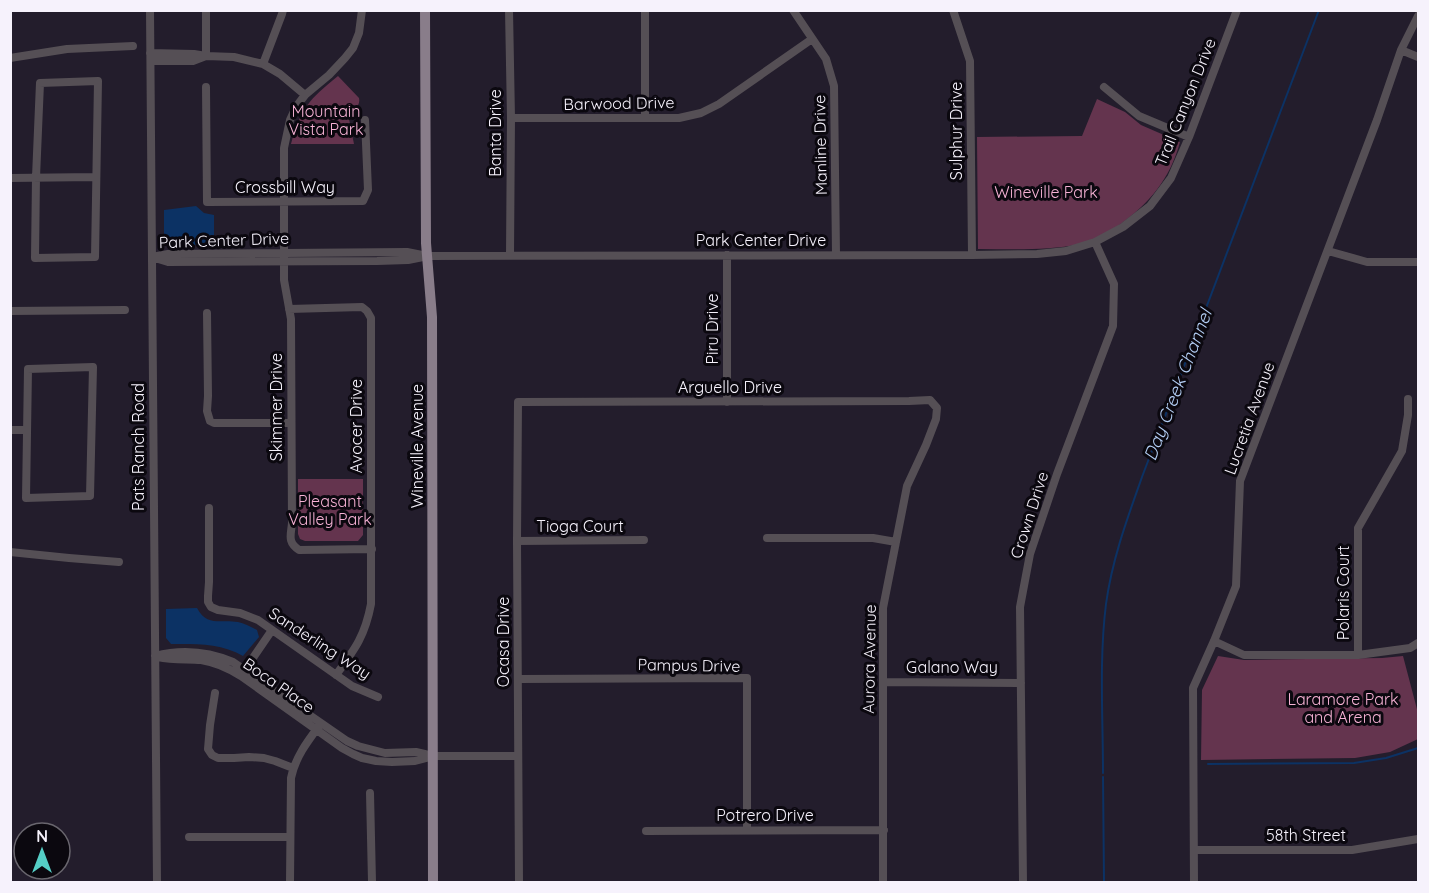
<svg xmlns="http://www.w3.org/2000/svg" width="1429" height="893" font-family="Quicksand,sans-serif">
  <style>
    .green { fill: #64344e }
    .water { fill: #0c3264 }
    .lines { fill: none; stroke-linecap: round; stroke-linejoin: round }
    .stream { stroke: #0c3264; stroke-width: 2 }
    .minor { stroke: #554f55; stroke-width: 8 }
    .major { stroke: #897d8a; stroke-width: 10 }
    .labels { text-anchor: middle; stroke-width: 6; stroke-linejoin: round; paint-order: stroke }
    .street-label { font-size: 16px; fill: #f6f2fc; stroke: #0b080f }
    .park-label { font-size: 16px; fill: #f7b2d5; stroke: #0b080f }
    .water-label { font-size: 18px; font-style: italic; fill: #b3cef4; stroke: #0b080f }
  </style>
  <rect width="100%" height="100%" fill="#231d2c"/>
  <path class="green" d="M 338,76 L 359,98 C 361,107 352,110 349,119 L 354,144 L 291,144 C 301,107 309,100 338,76 Z
    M 1097,99 L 1125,112 L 1141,125 L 1180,142 C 1170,179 1149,204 1118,226 C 1107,233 1093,241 1080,244 C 1047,251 1012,249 978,249 L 977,137 L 1082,136 Z
    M 298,479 L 363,479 L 363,535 L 358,541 L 305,541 L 300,539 L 298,534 Z
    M 1218,656 L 1244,660 L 1382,658 L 1403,656 L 1418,713 L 1418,739 L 1390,752 L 1355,758 L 1201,760 L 1202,690 Z"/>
  <path class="water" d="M 196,206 L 204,213 L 214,215 L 214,245 L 168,245 L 164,240 L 164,210 Z
    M 197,608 C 207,627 220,619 238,622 C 244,623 251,627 257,630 L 259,637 L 243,656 C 221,643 196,644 171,644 L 166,638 L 166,609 Z"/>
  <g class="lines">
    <path class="stream" d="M 1208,764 L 1354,763 L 1386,758 L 1418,748
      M 1103,773 C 1103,717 1099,660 1106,604 C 1112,560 1127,519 1142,477 L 1319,10
      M 1103,777 L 1104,882"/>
    <path class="minor" d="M 150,10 L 157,882
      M 206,10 L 206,56
      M 362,10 L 359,33 L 353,48 L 345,58 L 329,75 L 305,95 L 296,107 L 290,120 L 284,148 L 284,280 L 291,319 L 292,523 C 291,535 287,542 299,550 L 372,549
      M 509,10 L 511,118 L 510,255
      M 645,10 L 645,118
      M 793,10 L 826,59 L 834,86 L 836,255
      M 953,10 L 970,61 L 972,255
      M 1401,50 L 1418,57
      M 150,53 L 194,54 L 206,56 L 234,57 L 263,64 L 280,74 L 305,95
      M 10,58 L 67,49 L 133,46
      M 151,61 L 193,61 L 206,56
      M 263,64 L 282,14 L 283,10
      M 98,81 L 95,257 L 35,258 L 36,177 L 40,83 Z
      M 206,87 L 207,202 L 363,201 L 368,190 L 365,120
      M 1104,87 L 1139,116 L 1189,137
      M 511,118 L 679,118 L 701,113 L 719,104 L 812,39
      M 10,178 L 96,177
      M 1328,251 L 1367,262 L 1418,262
      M 727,255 L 727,402
      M 152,257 L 168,254 L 407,252 L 427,256 L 972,255 L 1037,254 L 1066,251 L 1095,242 L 1123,227 L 1150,206 L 1171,178 L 1189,137 L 1237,10
      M 155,258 L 168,262 L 377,261 L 408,260 L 423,257
      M 289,309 L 362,307 L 367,311 L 371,318 L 371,604 C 365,636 355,649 336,675
      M 10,311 L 125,310
      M 207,313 L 208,396 L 207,411 L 210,421 L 214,423 L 291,423
      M 93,367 L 90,496 L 26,498 L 28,369 Z
      M 10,430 L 27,430
      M 209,508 L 209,582 L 208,596 L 208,602 L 211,607 L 218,610 L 240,613 L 258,620 L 352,686 L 378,697
      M 767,538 L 873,538 L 896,542
      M 517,541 L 644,540
      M 10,552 L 69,558 L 119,562
      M 1214,641 L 1244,655 L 1358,655 L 1410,648 L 1418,643
      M 1358,655 L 1358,528 L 1402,451 L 1408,415 L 1408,399
      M 155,656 C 182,649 207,651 233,662 L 347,741 L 358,746 L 385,753 L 416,752 L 433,756 L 518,756
      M 158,657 C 172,660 186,659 201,660 C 215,662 228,668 241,676 L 342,748 L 353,754 L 362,758 L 376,761 L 392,762 L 415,761 L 430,757
      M 242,674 L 272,630
      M 518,679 L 747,678 L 747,830
      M 883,682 L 1021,683
      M 215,693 L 210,725 L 208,749 L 212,755 L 218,758 L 234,758 L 249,757 L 264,758 L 275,761 L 293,768
      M 370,793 L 372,882
      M 646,831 L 884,830
      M 189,837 L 290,837
      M 1194,850 L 1352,850 L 1418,839
      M 290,882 L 291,778 C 295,758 307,742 319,726
      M 519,882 L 517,541 L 518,402 L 909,401 L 930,400 L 937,408 L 936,419 L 926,445 L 907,486 L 883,608 L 883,882
      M 1023,882 L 1020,607 L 1030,554 L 1057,474 L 1113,326 L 1114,284 L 1095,242
      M 1194,882 L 1193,688 L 1214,641 L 1236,586 L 1240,481 L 1377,120 L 1401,50 L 1418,16"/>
    <path class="major" d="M 425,10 L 426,243 L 432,317 L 433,882"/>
  </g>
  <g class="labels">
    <g class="street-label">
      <text transform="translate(1185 102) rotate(-68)" y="6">Trail Canyon Drive</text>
      <text transform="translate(619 103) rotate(-1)" y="6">Barwood Drive</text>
      <text transform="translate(956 131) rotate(-90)" y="6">Sulphur Drive</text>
      <text transform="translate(495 133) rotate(-90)" y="6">Banta Drive</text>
      <text transform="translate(820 145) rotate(-91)" y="6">Manline Drive</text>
      <text x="285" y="193">Crossbill Way</text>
      <text transform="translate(224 240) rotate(-2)" y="6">Park Center Drive</text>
      <text x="761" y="246">Park Center Drive</text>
      <text transform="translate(712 329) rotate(-90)" y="6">Piru Drive</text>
      <text x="730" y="393">Arguello Drive</text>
      <text transform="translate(276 407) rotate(-90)" y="6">Skimmer Drive</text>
      <text transform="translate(1249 418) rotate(-70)" y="6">Lucretia Avenue</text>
      <text transform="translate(356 426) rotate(-90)" y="6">Avocer Drive</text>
      <text transform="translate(417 446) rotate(-90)" y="6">Wineville Avenue</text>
      <text transform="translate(138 447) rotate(-90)" y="6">Pats Ranch Road</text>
      <text transform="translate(1029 515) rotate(-72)" y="6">Crown Drive</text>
      <text x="580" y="532">Tioga Court</text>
      <text transform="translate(1343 593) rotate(-90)" y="6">Polaris Court</text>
      <text transform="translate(503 642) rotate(-90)" y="6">Ocasa Drive</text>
      <text transform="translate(320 643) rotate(33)" y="6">Sanderling Way</text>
      <text transform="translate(869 659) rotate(-89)" y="6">Aurora Avenue</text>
      <text transform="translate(689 665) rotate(1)" y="6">Pampus Drive</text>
      <text x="952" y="673">Galano Way</text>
      <text transform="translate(279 685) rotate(35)" y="6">Boca Place</text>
      <text x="765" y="821">Potrero Drive</text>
      <text x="1306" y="841">58th Street</text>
    </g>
    <g class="park-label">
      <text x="326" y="117">Mountain<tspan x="326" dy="18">Vista Park</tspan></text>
      <text x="1046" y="198">Wineville Park</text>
      <text x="330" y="507">Pleasant<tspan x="330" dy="18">Valley Park</tspan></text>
      <text x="1343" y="705">Laramore Park<tspan x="1343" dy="18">and Arena</tspan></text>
    </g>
    <g class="water-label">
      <text transform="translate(1178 385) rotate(-69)" y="6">Day Creek Channel</text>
    </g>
  </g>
  <rect width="1429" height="893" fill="none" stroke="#f6f2fc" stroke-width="24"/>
  <g transform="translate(42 851)"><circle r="28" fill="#0b080f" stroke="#69666e" stroke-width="1.5"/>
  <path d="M0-4.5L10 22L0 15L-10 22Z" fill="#55cec6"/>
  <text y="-9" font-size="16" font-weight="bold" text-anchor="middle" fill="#f6f2fc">N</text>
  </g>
</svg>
